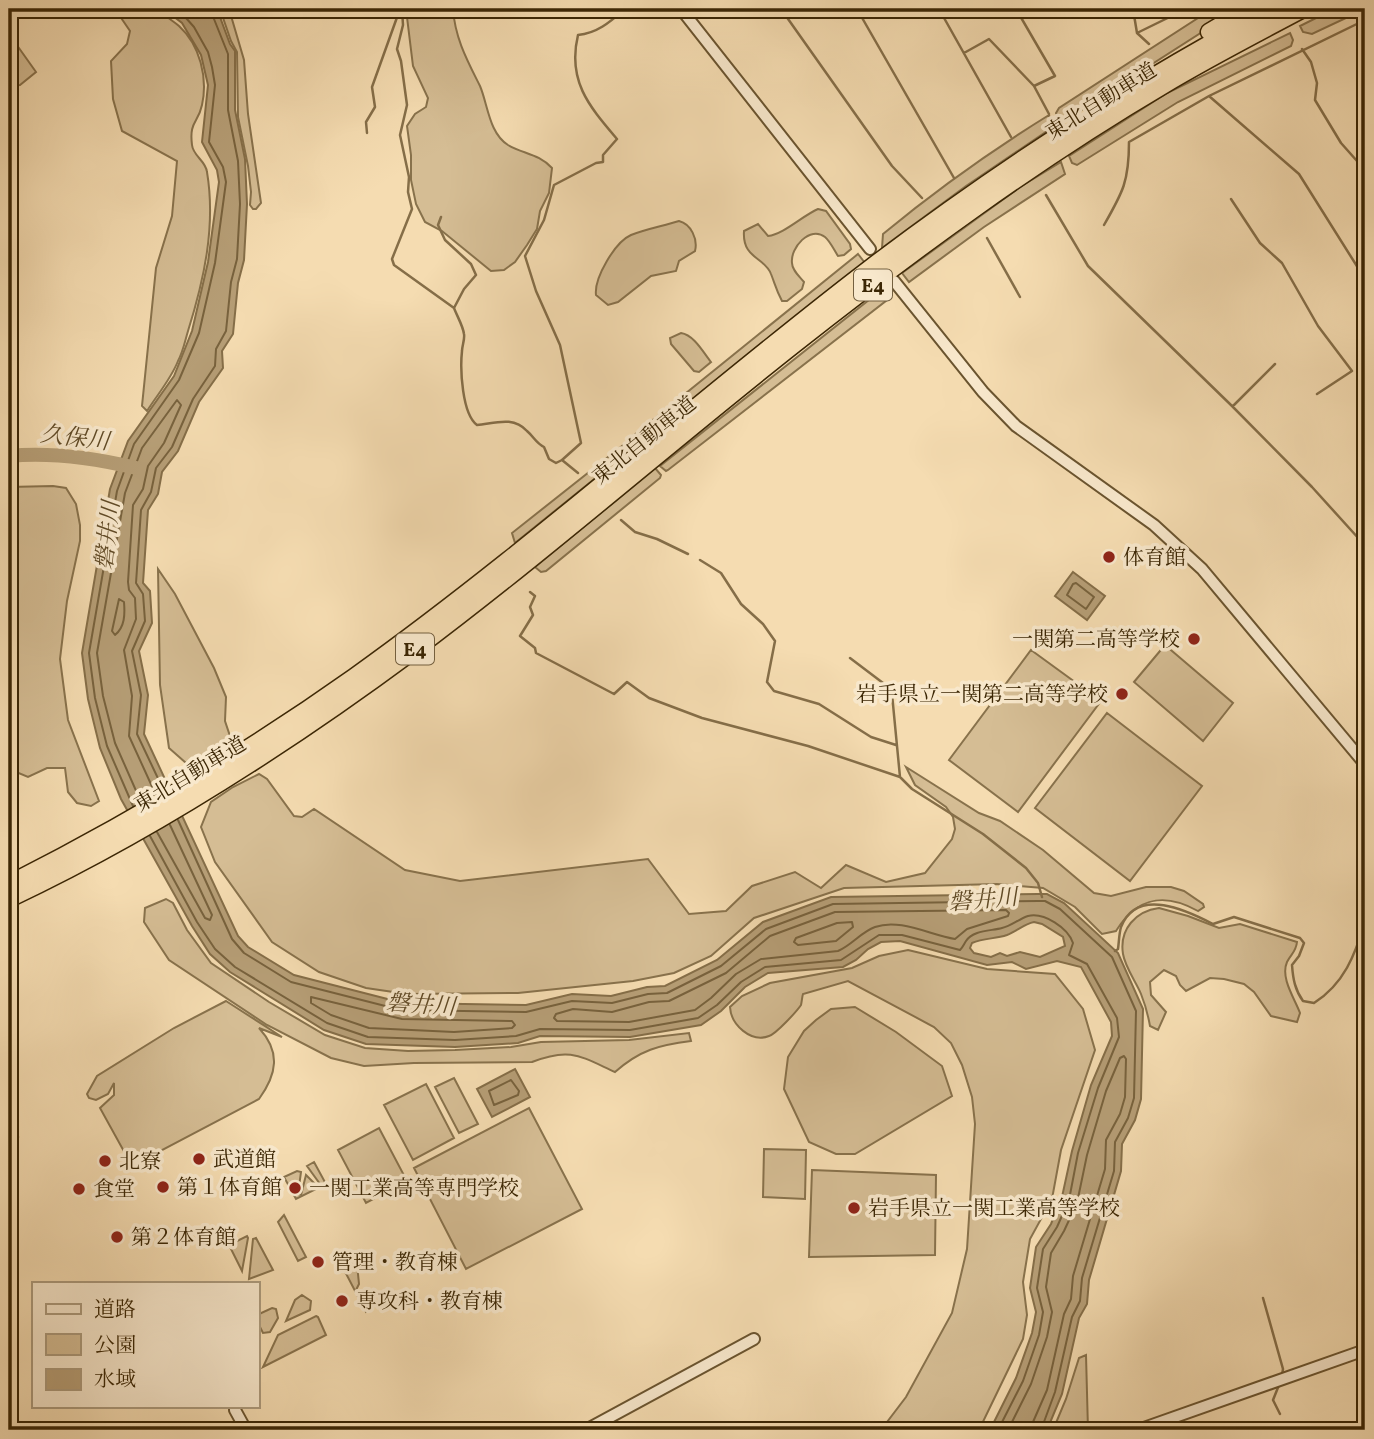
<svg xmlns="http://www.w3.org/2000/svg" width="1374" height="1439" font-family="Vollkorn,'Noto Serif JP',serif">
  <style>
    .green { fill: #d5bd94; stroke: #88724c; stroke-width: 2 }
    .water { fill: #b69e76; stroke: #856e48; stroke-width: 2; fill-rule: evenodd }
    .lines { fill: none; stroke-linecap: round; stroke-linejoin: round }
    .shore { stroke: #78623d; stroke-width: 2 }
    .stream { stroke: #856e48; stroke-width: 2.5 }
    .river { stroke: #b69e76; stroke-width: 14 }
    .minor-casing { stroke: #6a542f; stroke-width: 14 }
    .highway-casing { stroke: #3b2604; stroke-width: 19 }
    .minor { stroke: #f8e8cc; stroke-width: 10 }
    .highway { stroke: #f5dcb1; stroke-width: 16 }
    .poi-dot { fill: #8f2418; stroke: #f8e8cc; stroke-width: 2.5 }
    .labels { text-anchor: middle; stroke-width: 7; stroke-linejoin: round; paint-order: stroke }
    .shield { fill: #f8e8cc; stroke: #746040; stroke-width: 2 }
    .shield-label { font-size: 19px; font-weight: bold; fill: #3b2604 }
    .street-label { font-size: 21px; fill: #3b2604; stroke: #f8e8cc }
    .poi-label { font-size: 21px; fill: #3b2604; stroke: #f8e8cc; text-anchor: start }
    .water-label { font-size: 23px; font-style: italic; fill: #604a26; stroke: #f8e8cc }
  </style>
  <rect width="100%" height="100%" fill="#f5dcb1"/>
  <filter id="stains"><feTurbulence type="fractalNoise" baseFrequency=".00286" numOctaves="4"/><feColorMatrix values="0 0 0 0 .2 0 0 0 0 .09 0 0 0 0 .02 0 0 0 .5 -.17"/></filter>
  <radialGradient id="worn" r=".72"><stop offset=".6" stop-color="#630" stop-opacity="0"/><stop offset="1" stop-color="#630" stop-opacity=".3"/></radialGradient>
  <path class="green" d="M 115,9 L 159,9 C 165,17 172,20 179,26 C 200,45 208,78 202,105 C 198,124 189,121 192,145 C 193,156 206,161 207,172 C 216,226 204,280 188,331 C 185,341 183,352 178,361 C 171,379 157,395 147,411 L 142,406 L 156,268 L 172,216 L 177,161 L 122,131 L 113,99 L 111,61 L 127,44 L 130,31 Z
    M 220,9 L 229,9 L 244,60 L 248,114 L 261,203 L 256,209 L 253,209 L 250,205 L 251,192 L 248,166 L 238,117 L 237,52 L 231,41 Z
    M 406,9 L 453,9 C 455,38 467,60 480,86 C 488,105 489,133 508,145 C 524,154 539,154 552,168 L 549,193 L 540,211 L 537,229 L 527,245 L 515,262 L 504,270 L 491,271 L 442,231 L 425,222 L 416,204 L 411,180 L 411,155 L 407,126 L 415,114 L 426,107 L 428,98 L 413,66 Z
    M 1212,9 L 1238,9 L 1060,123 L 1056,113 L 1059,108 Z
    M 1334,9 L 1365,9 L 1312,34 L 1303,32 L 1300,26 Z
    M 1290,33 L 1293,40 L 1291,46 L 1178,102 L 1077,165 L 1072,163 L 1069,156 L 1167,93 Z
    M 9,34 L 36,72 L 20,85 L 9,86 Z
    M 1049,115 L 1053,127 L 966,186 L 882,248 L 883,234 C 935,191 991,151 1049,115 Z
    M 1061,162 L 1065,174 L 984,227 L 909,282 L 902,273 L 1020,187 Z
    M 818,209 L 826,211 L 850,244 L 851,249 L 844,255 L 838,256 C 834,250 830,241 825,237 C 810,225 790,248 792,263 C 792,270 799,276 804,282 L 802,289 L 787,301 L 782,301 C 776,290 775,284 771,274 C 765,257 742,259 744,231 L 758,224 L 768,236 C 784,234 802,216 818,209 Z
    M 679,221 C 691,224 698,239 695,251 L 679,261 L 676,271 L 651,276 L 618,302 L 608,305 L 596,295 C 594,278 615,242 631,235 C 646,229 663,226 679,221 Z
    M 858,254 L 865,263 L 638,443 L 633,436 Z
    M 884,288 L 891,297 L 668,470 L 666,471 L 660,466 Z
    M 681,333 C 694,335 703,352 711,362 L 699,372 L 694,371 L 671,344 L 670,338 Z
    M 627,442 L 634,447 L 515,543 L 512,533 Z
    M 655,468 L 661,475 L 660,478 L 546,571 L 541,572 L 535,567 Z
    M 53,486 L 66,488 L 76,504 L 80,525 L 80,541 L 67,601 L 60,659 L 68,720 L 99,801 L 91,806 L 77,803 L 68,792 L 65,768 L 47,768 L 28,777 L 9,769 L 9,487 Z
    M 158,569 L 175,594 L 214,668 L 226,697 L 225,721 L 232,742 C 218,756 205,760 186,763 L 169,748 L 160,685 Z
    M 1165,645 L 1233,703 L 1203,741 L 1134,682 Z
    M 1031,650 L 1101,701 L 1018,812 L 949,760 Z
    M 1107,713 L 1202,786 L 1130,881 L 1035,808 Z
    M 906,767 L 979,813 L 1000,821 L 1043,850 L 1094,893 L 1111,896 L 1146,887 L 1171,887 L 1184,891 L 1203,904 L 1204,907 L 1198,911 C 1164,892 1137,897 1116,931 L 1102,934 L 1075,907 L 1043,888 L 997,884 L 844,888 L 754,918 L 711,956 L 674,973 L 633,981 L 518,993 L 407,994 L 366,988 L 319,972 L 272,942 L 215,862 L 201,827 L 211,802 L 233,787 L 259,774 L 267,779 L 294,816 L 302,817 L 314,809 L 405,870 L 460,881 L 648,859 L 689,914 L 726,911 L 752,886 L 795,872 L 821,888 L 846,865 L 886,882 L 925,873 L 952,839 L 955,829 L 953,817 L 946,807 L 915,785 Z
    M 166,899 L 173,903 L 187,930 L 211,963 L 269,1002 L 325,1035 L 365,1048 L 408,1051 L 455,1050 L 511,1047 L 541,1042 L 629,1040 L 689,1033 L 691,1041 C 659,1045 640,1050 615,1072 C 580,1056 570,1047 532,1062 L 414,1063 L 364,1066 L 331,1058 L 267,1025 L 169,960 L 144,922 L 145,908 Z
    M 1159,908 L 1188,916 L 1219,928 L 1240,924 L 1297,942 C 1296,952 1291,954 1287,962 C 1280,978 1295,999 1300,1013 L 1297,1022 L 1271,1016 L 1254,992 L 1244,984 L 1224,979 L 1210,978 L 1186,991 L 1180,985 L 1176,976 L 1164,970 L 1150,982 L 1151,995 L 1166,1012 L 1158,1030 L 1150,1026 C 1148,1015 1145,1004 1141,994 C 1136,982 1125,967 1123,954 C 1119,929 1136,911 1159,908 Z
    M 908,950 L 987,969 L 1055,974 L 1083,1009 L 1095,1050 L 1061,1150 L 1052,1199 L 1030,1239 L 1023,1282 L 1027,1315 L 1023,1339 L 979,1430 L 881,1430 L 906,1397 L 952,1313 L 967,1249 L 975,1124 L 972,1097 L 962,1065 L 951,1043 L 934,1027 L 848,981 L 803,994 C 802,997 802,1001 801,1005 C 797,1011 776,1034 769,1036 C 751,1043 731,1025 730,1007 L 742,996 L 770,983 L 852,968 L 879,956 Z
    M 226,1001 L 282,1037 L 259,1028 C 281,1052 277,1074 259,1099 L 132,1166 L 100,1108 L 114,1095 L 114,1083 L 108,1094 L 96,1100 L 89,1098 L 87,1094 L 97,1076 L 174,1028 Z
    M 855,1007 L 896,1032 L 942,1066 L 952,1096 L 855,1154 L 836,1154 L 809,1142 L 784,1089 L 788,1057 L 804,1031 L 816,1020 L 831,1009 Z
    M 454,1078 L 478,1124 L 459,1133 L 435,1087 Z
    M 426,1084 L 454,1138 L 413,1160 L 384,1105 Z
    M 529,1108 L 582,1209 L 466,1269 L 414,1168 Z
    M 379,1128 L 407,1181 L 366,1203 L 338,1150 Z
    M 764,1149 L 806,1150 L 805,1199 L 763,1197 Z
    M 314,1162 L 326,1184 L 296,1199 L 284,1177 L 297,1171 L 301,1172 L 298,1194 L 301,1195 L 306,1175 L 318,1187 L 320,1184 L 307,1166 Z
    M 812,1170 L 936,1175 L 935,1255 L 809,1257 Z
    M 284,1215 L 306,1257 L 298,1261 L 278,1222 Z
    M 247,1236 L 248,1238 L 242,1271 L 229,1245 Z
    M 256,1238 L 273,1270 L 249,1279 L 253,1239 Z
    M 356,1254 L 359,1284 L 356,1290 L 358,1294 L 365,1293 L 372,1309 L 366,1312 L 340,1262 Z
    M 302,1295 L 311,1301 L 310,1310 L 286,1321 L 295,1300 Z
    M 272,1308 L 276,1309 L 278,1318 L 270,1332 L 263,1333 L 257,1321 L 257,1315 Z
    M 316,1316 L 318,1317 L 326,1335 L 263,1367 L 278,1335 Z
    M 1086,1355 L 1088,1430 L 1053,1430 L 1066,1399 L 1079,1358 Z"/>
  <path class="water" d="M 164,9 L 217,9 L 230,44 L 235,51 L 235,110 L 245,159 L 247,204 L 244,260 L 238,283 L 233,334 L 222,351 L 223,368 L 199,402 L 178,451 L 162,472 L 158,494 L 148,510 L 143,583 L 150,591 L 152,623 L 139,651 L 148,695 L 144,734 L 238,936 L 248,947 L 294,975 L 403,1003 L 526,1005 L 572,994 L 611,996 L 647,987 L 665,986 L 717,960 L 763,922 L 831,897 L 1038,894 L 1047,894 L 1064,903 L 1118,953 L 1143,1009 L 1141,1099 L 1135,1120 L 1122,1144 L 1121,1171 L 1089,1280 L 1087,1304 L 1079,1318 L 1062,1394 L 1047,1430 L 990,1430 L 1016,1378 L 1032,1333 L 1036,1312 L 1030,1288 L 1036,1247 L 1051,1224 L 1062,1197 L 1072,1151 L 1091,1085 L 1112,1036 L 1111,1022 L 1081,967 L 1057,961 L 1026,969 L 1012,962 L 987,965 L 900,941 L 881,942 L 868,949 L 856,960 L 843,967 L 768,973 L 745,987 L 721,1011 L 701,1025 L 630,1037 L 540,1036 L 518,1043 L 455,1047 L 366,1044 L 324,1030 L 230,972 L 210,954 L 192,926 L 121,799 L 100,748 L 88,699 L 82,653 L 110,489 L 128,441 L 174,376 L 192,331 L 208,262 L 219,182 L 217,170 L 202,142 L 208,85 L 201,55 L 182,23 ZM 1034,922 L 1042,924 L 1063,937 L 1065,946 L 1040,957 L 1020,952 L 1007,956 L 1000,953 L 991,957 L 974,953 L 970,948 L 972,943 C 984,938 995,939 1007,935 C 1017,931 1024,924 1034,922 Z
    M 1073,572 L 1105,596 L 1087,620 L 1055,596 Z
    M 515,1069 L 530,1097 L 492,1117 L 477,1089 Z"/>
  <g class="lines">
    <path class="shore" d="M 1076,583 L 1094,597 L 1086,609 L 1067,595 L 1073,584 Z
      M 119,599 L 124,602 C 125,614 125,627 115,635 L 112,631 Z
      M 163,789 L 137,734 L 141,695 L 132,651 L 145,621 L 143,594 L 136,583 L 141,510 L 151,492 L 156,468 L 172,447 L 193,399 L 215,366 L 216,349 L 226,331 L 231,282 L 237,259 L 240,204 L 238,161 L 228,110 L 228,54 L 210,9
      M 141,802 L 115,743 L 103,696 L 97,653 L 125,493 L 142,448 L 177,400 L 181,405 L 164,443 L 148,466 L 143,489 L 133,505 L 128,582 L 129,590 L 135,598 L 136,619 L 124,650 L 132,696 L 129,736 L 155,793
      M 133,806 L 107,746 L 95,698 L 89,653 L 117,491 L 134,444 L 179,380 L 199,333 L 215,263 L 226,182 L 223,167 L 209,142 L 215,85 L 212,67 L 208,52 L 194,27 L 186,18 L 174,9
      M 178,820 L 232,939 L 244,953 L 291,982 L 401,1010 L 526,1012 L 572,1001 L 612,1003 L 648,994 L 667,993 L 721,966 L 766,929 L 833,904 L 1038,901 L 1045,901 L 1060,909 L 1112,957 L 1136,1011 L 1134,1098 L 1128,1118 L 1115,1142 L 1114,1171 L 1082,1278 L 1080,1301 L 1072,1317 L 1055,1392 L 1041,1430
      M 157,832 L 205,918 L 210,920 L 212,915 L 170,825
      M 150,836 L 197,922 L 215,949 L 235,967 L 327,1023 L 368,1037 L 455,1040 L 516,1036 L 540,1029 L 630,1030 L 698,1018 L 717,1005 L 741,982 L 765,967 L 841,960 L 879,935 L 902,935 L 960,950 C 963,947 964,944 966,941 C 973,930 991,931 1002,928 C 1011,926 1019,919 1028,916 C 1044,912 1068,928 1073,943 L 1069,955 L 1087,964 L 1117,1018 L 1119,1037 L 1098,1088 L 1078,1153 L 1069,1200 L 1057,1227 L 1043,1249 L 1037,1288 L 1043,1312 L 1039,1335 L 1023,1381 L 998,1430
      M 1006,910 L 1009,913 L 1008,916 L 967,929 L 955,939 C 930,935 900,918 875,927 C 861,932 852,945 838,951 L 761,959 L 736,974 L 711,998 L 695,1010 L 629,1022 L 557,1021 L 554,1018 L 556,1014 L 573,1009 L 612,1012 L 649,1002 L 669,1001 L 726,973 L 770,936 L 835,912 Z
      M 852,922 L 853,927 L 836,941 L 798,945 L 794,942 L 796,938 L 837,923 Z
      M 311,997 L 402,1019 L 512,1021 L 515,1025 L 512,1028 L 454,1032 L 369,1028 L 331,1015 L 311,1003 Z
      M 511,1080 L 519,1091 L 518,1095 L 494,1105 L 489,1091 Z
      M 1008,1430 L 1031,1384 L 1047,1337 L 1052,1312 L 1046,1287 L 1051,1253 L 1064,1231 L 1077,1203 L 1087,1155 L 1106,1091 L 1120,1058 L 1124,1056 L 1126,1059 L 1125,1097 L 1120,1114 L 1106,1140 L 1105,1169 L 1073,1276 L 1071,1299 L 1064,1314 L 1047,1390 L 1033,1422 L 1032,1430"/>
    <path class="stream" d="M 402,9 L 403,25 L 397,49 L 401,61 L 407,105 L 400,135 L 409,177 L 408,192 L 412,209 L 392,259 L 394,265 L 454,308
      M 781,9 L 892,166 L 922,198
      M 857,9 L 954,178
      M 939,9 L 1011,137
      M 1016,9 L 1055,76 L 1034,86
      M 1133,9 L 1137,33 L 1149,44
      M 1137,33 L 1186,9
      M 1302,49 L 1311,62 L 1317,83 L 1315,100 L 1341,143 L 1365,170
      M 964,53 L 989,39 L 1034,86 L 1049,114
      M 1209,96 L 1299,174 L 1365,279
      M 367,133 L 366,122 L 375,107 L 372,87 L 400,9
      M 1046,195 L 1088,266 L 1232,406 L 1312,487 L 1360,540 L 1365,550
      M 1231,199 L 1260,243 L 1282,263 L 1318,326 L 1352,371 L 1317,394
      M 441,217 L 438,225 L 445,240 L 471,264 L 476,275 L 464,289 L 454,308 C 457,316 463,326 464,334 C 465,339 462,346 462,351 C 460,369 462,414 477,425 C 496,423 513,416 527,431 C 534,437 536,443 544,447 L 549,459 L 556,463 L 562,460 L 578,473
      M 1104,225 C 1123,192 1129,181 1129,142 L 1209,96 L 1365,20
      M 987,238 L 1020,297
      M 1233,406 L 1275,364
      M 562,460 L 581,443 L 560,345 L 536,291 L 525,256 L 544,220 L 554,185 L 596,163 L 603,162 L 603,155 L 617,139 C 589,106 567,81 578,35 C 598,33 611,21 625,9
      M 621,520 L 635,532 L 657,539 L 688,554
      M 700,560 L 721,573 L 741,604 L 763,624 L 775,641 L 767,682 L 774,691 L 819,704 L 871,737 L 896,745
      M 530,592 L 535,596 L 530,607 L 533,615 L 520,636 L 535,648 L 536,653 L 614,694 L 627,682 L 649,698 L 702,718 L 808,746 L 900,777
      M 850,658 L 887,686 L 892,694 L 900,777 L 912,789 L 983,834 L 1026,868 L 1038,883 L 1042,897
      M 1115,951 L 1118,949 C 1119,942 1119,934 1121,927 C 1137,886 1188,911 1213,924 L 1234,917 L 1300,938 L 1304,943 L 1299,956 L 1292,965 C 1293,979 1295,990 1303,1001 L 1314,1003 C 1344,984 1355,955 1365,922
      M 9,1137 L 18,1137
      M 1263,1298 L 1283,1369 L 1282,1375
      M 1279,1385 L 1273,1400 L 1280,1414"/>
    <path class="river" d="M 9,456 C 51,452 94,458 136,468"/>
    <defs>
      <path id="minor" d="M 681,9 L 870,249
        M 894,281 L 983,392 L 1016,426 L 1154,525 L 1202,569 L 1365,764
        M 235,1410 L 246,1430
        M 586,1430 L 754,1339
        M 1138,1430 L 1365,1350"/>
      <path id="highway" d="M 1209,32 L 1248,9
        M 9,884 C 129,823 244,755 354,677 C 533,549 696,401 870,268 C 998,171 1131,84 1273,9
        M 9,899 C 151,832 286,745 413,651 C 544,553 667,445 795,344 C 913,251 1035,161 1164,85 C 1209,58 1256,34 1303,9"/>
    </defs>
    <use href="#minor" class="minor-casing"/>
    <use href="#highway" class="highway-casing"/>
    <use href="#minor" class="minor"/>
    <use href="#highway" class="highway"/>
  </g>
  <g class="poi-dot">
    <circle cx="1109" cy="557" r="7"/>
    <circle cx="1194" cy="639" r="7"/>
    <circle cx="1122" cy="694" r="7"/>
    <circle cx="199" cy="1159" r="7"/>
    <circle cx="105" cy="1161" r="7"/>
    <circle cx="163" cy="1187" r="7"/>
    <circle cx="295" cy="1188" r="7"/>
    <circle cx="79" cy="1189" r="7"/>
    <circle cx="854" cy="1208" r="7"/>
    <circle cx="117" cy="1237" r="7"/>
    <circle cx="318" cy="1262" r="7"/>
    <circle cx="342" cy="1301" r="7"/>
  </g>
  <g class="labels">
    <g class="shield">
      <rect x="854" y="269.5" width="38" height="31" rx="5"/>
      <rect x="396" y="633.5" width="38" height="31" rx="5"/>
    </g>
    <g class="shield-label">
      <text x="873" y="292">E4</text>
      <text x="415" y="656">E4</text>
    </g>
    <g class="street-label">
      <text transform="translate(1101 101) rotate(-32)" y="7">東北自動車道</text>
      <text transform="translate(644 440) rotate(-39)" y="7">東北自動車道</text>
      <text transform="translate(190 774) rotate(-31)" y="7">東北自動車道</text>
    </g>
    <g class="poi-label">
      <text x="1123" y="564">体育館</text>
      <text x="1180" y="646" text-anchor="end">一関第二高等学校</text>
      <text x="1108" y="701" text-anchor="end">岩手県立一関第二高等学校</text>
      <text x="213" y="1166">武道館</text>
      <text x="119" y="1168">北寮</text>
      <text x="177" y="1194">第１体育館</text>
      <text x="309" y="1195">一関工業高等専門学校</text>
      <text x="93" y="1196">食堂</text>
      <text x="868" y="1215">岩手県立一関工業高等学校</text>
      <text x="131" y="1244">第２体育館</text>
      <text x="332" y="1269">管理・教育棟</text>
      <text x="356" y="1308">専攻科・教育棟</text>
    </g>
    <g class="water-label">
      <text transform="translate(75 437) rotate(7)" y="8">久保川</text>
      <text transform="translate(107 535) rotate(-84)" y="8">磐井川</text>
      <text transform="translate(983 899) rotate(-5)" y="8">磐井川</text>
      <text transform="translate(421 1004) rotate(4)" y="8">磐井川</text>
    </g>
  </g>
  <rect width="1374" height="1439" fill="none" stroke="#f5dcb1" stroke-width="35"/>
  <rect x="10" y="10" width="1353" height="1418" fill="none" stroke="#3b2604" stroke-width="3.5"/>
  <rect x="18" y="18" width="1339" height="1404" fill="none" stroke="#3b2604" stroke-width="2"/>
  <rect x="32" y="1282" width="228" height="126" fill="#f8e8cc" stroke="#ac9a7c" stroke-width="2"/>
  <rect x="46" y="1304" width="35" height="10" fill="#f8e8cc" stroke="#ac9a7c" stroke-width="2"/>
  <text x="94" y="1316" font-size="21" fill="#3b2604">道路</text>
  <rect x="46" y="1334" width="35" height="21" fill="#d5bd94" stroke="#ac9a7c" stroke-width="2"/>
  <text x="94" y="1352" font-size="21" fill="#3b2604">公園</text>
  <rect x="46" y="1369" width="35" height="21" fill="#b69e76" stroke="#ac9a7c" stroke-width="2"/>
  <text x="94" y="1386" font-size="21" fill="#3b2604">水域</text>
  <rect width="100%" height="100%" filter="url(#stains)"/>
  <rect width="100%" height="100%" fill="url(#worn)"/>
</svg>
